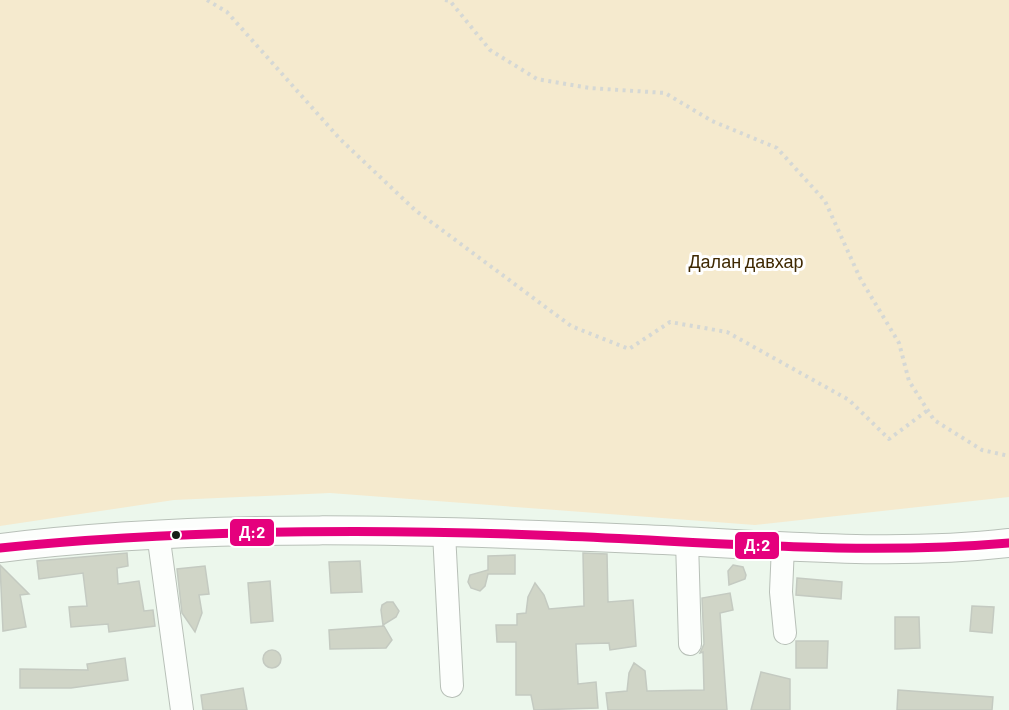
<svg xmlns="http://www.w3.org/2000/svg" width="1009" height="710" font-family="Barlow,sans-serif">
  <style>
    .green { fill: #f5eace }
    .building { fill: #d0d5c7; stroke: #c4cac1; stroke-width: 1.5 }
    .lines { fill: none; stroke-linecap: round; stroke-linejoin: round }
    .minor-casing { stroke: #b8c0b8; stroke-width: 24 }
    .tertiary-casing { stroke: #b8c0b8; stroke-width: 30 }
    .path { stroke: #d5d8d5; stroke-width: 4; stroke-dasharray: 3 4.5; stroke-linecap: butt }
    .minor { stroke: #fcfefc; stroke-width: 22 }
    .tertiary { stroke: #fcfefc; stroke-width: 28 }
    .bus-1-casing { stroke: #fff; stroke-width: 14 }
    .bus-1 { stroke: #e5007d; stroke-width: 9 }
    .bus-dot { fill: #171e17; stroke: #fff; stroke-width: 2 }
    .labels { text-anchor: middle; stroke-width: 6; stroke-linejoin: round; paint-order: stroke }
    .park-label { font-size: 18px; fill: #3f2902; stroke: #fff }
    .line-badge { stroke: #fff; stroke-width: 2 }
    .badge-label { font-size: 16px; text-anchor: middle; font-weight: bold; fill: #fff }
  </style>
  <rect width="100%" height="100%" fill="#ecf7ec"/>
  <path class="green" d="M 0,0 L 1009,0 L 1009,497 L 755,525 L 330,493 L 174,500 L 0,526 Z"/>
  <path class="building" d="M 127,553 L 128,566 L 117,568 L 118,584 L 139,581 L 144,611 L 153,610 L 155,626 L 109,632 L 108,624 L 71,627 L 69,607 L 87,606 L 83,573 L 39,579 L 37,561 Z
    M 583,553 L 607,554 L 608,602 L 633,600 L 636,646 L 610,650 L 609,643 L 576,644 L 578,684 L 596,682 L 598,708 L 534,710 L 531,695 L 516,695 L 516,642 L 497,642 L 496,625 L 517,625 L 517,614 L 526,613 L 528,597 L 535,583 L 544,595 L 549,609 L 584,606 Z
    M 515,555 L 515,574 L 488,574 L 485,586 L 480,591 L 471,588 L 468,582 L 470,575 L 488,570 L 488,556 Z
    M 360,561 L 362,592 L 331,593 L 329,562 Z
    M 0,565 L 29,594 L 20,595 L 26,627 L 3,631 Z
    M 733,565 L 743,567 L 746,575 L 745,579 L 729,585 L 728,571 Z
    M 205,566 L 209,594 L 199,595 L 202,613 L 195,632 L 182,613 L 177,569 Z
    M 797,578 L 842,582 L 841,599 L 796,595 Z
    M 270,581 L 273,621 L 251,623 L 248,583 Z
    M 730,593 L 733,610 L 720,613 L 727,710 L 608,710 L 606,693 L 627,691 L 629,673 L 634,663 L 645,671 L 647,691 L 704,690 L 703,652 L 700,653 L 704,644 L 702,598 Z
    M 387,602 L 393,602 L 399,611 L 396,617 L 383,625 L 381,610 L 382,605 Z
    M 972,606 L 994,607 L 992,633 L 970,631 Z
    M 895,617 L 919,617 L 920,648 L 895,649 Z
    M 384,626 L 392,640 L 386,648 L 330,649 L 329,630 Z
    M 796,641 L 828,641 L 827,668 L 796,668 Z
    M263 659a9 9 0 1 1 18 0a9 9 0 1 1-18 0Z
    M 125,658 L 128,680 L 71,688 L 20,688 L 20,669 L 88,670 L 87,664 Z
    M 761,672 L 790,679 L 790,710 L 751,710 Z
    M 243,688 L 247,710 L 203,710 L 201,695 Z
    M 898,690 L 993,697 L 992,710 L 897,710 Z"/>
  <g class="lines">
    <defs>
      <path id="minor" d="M 158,533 L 182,710
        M 444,533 L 452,686
        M 687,541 L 690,644
        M 783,546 L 781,592 L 785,633"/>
      <path id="tertiary" d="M 0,548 C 211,522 427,530 639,539 C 761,544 887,557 1009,543"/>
    </defs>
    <use href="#minor" class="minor-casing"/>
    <use href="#tertiary" class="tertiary-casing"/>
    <path class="path" d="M 207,0 L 227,12 L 340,139 L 415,210 L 571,326 L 629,349 L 670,322 L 727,332 L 849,400 L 889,439 L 928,410
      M 445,0 L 450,1 L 490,50 L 537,79 L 590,88 L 665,93 L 712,121 L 777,148 L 825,201 L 860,278 L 899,343 L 909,381 L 934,420 L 982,450 L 1009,456"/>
    <use href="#minor" class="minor"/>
    <use href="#tertiary" class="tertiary"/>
    <defs>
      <path id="bus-1" d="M 0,548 C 188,529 375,528 563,536 C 712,542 860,556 1009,543"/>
    </defs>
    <use href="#bus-1" class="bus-1-casing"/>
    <use href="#bus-1" class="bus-1"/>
  </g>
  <circle class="bus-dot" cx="176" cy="535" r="5"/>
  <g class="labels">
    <g class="park-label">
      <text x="746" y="268">Далан давхар</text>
    </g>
  </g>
  <g class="line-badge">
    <rect x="229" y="518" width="46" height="29" rx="6" fill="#e5007d"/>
    <rect x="734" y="531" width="46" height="29" rx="6" fill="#e5007d"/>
  </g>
  <g class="badge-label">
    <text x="252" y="538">Д:2</text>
    <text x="757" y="551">Д:2</text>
  </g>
</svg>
